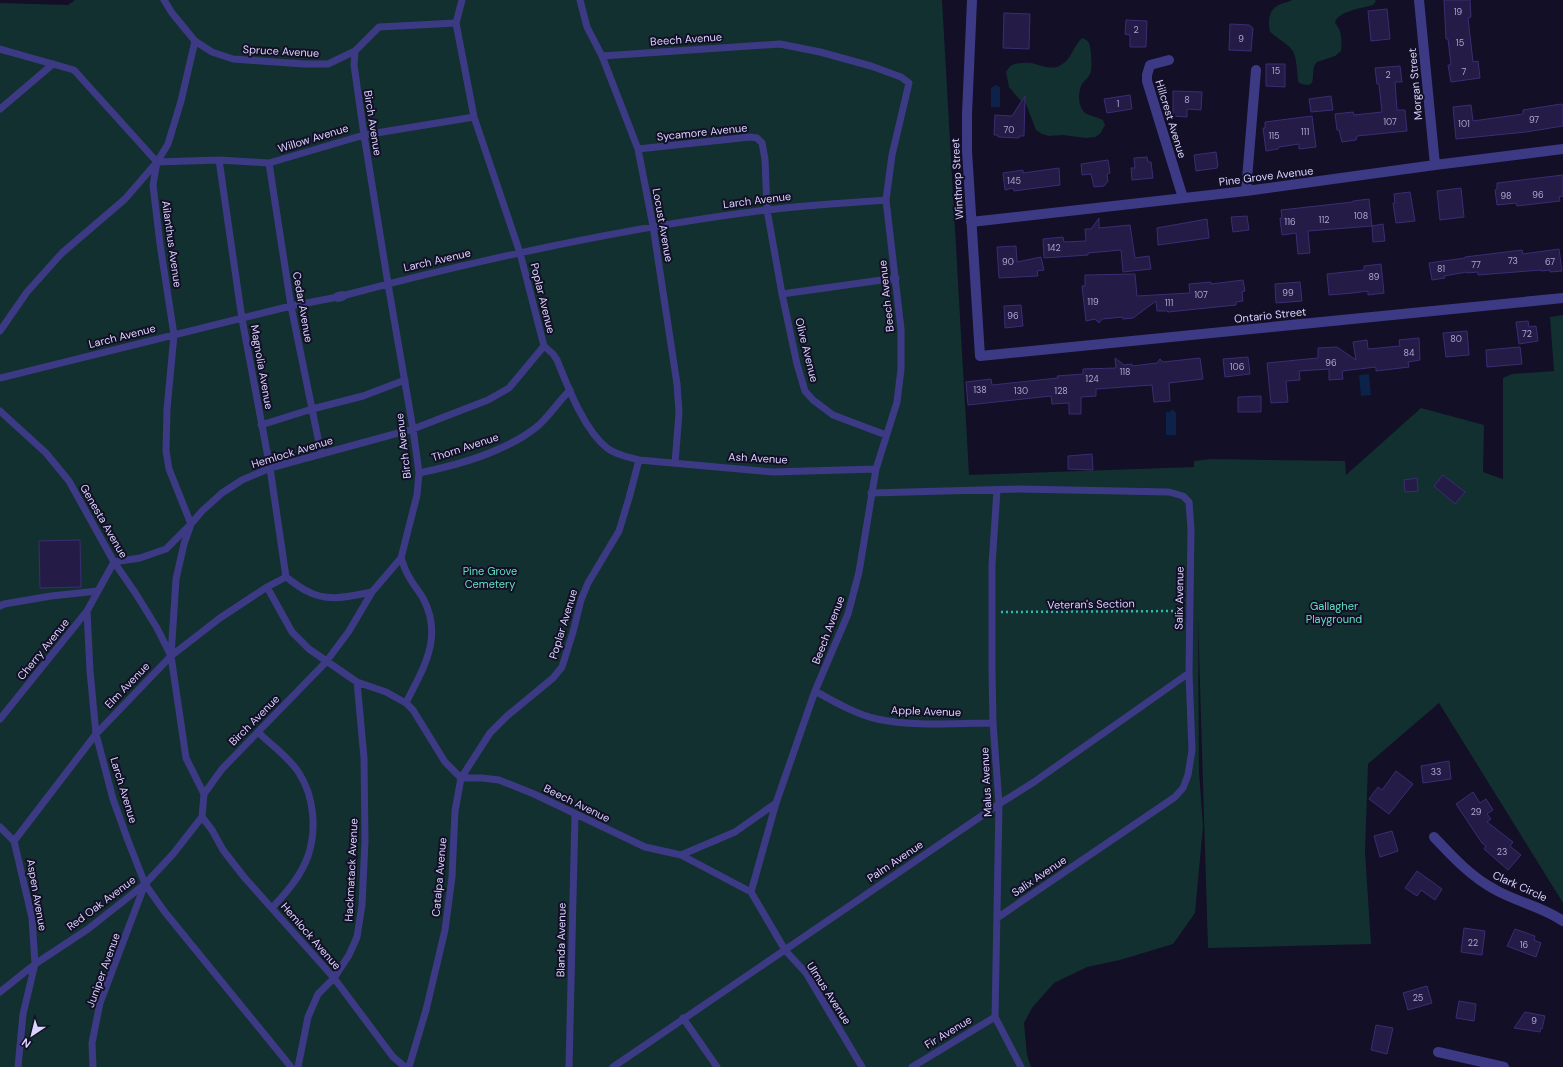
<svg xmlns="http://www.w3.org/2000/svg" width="1563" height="1067" font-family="'DM Sans',sans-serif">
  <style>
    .green { fill: #12302f }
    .water { fill: #0c2248 }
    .building { fill: #241b47; stroke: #3b2d73 }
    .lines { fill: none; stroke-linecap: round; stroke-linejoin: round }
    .path { stroke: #2fb8b0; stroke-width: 2.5; stroke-dasharray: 2 3; stroke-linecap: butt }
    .lane { stroke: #3d3a85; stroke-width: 7 }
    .street { stroke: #3d3a85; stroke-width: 10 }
    .labels { text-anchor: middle; stroke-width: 4; stroke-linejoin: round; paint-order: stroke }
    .number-label { font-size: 9px; fill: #aca6d1 }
    .street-label { font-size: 11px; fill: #d9d4ff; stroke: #130f26 }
    .park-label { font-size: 11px; fill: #5fe0c0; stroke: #130f26 }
  </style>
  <rect width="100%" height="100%" fill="#130f26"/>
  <path class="green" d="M 75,0 L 942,0 L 969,475 L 1194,467 L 1194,461 L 1211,459 L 1345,461 L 1346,475 L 1421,408 L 1484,425 L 1483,472 L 1503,479 L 1503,378 L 1512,374 L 1554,371 L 1550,317 L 1563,315 L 1563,903 L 1439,703 L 1368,764 L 1365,852 L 1371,944 L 1208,948 L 1198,618 L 1199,772 L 1203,826 L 1195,913 L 1173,944 L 1120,960 L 1087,967 L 1054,983 L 1032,1008 L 1024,1023 L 1027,1055 L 1031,1067 L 0,1067 L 0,3 L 68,5 Z
    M 1292,0 L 1375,0 L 1376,1 L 1373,5 C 1363,8 1337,11 1335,23 C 1342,30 1342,41 1341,51 L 1335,56 L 1317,62 C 1316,64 1314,65 1314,67 C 1311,76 1318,90 1299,83 L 1298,80 C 1295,46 1296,52 1270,32 C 1268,23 1268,11 1277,6 C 1281,3 1287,3 1292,0 Z
    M 1082,38 C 1085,39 1087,40 1089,43 C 1091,48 1093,69 1090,74 C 1088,79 1083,81 1081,86 C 1078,94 1078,107 1085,113 C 1090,116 1097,117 1103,120 L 1105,125 L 1100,134 L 1095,137 L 1086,138 L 1063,135 L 1049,136 L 1042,134 L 1036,130 L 1026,104 L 1019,99 L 1009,87 L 1006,72 L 1010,66 C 1016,63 1024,62 1031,63 C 1040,65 1052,71 1061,65 C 1072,59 1073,46 1082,38 Z"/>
  <path class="water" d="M 997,85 L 998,87 L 1000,87 L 1000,107 L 991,107 L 991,88 L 993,87 L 993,86 Z
    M 1369,374 L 1371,395 L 1361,396 L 1359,375 Z
    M 1171,410 L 1174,410 L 1174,412 L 1176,412 L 1176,435 L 1166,435 L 1166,412 L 1171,412 Z"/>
  <path class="building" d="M 1444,0 L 1470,0 L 1471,17 L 1468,18 L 1473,62 L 1478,61 L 1480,78 L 1451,82 L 1448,65 L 1451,65 L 1448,39 L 1446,39 Z
    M 1387,9 L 1390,39 L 1371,41 L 1368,11 Z
    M 1004,13 L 1030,14 L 1029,49 L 1003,48 Z
    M 1126,20 L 1147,21 L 1146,47 L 1130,47 L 1130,35 L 1125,34 Z
    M 1230,24 L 1249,25 L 1253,28 L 1251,51 L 1229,50 Z
    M 1266,64 L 1285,64 L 1285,87 L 1266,86 Z
    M 1400,66 L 1402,82 L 1395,82 L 1397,110 L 1405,110 L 1407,131 L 1357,136 L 1356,140 L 1342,142 L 1339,130 L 1337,130 L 1335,114 L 1353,112 L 1354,115 L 1382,112 L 1379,84 L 1377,84 L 1375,68 Z
    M 1173,91 L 1202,92 L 1201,110 L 1187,109 L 1187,117 L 1173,116 Z
    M 1130,95 L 1132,109 L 1107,113 L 1104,99 Z
    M 1025,96 L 1024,136 L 1019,136 L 1019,138 L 998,137 L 998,135 L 994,135 L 995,115 L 1012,116 Z
    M 1331,96 L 1333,110 L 1311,112 L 1309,99 Z
    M 1561,104 L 1563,105 L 1563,126 L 1526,132 L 1456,139 L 1453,107 L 1471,105 L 1473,121 L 1523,114 L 1523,110 Z
    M 1312,116 L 1316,147 L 1299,149 L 1299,144 L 1279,147 L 1278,149 L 1266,151 L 1263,128 L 1265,128 L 1265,122 Z
    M 1216,152 L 1218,166 L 1217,166 L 1217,168 L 1196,171 L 1194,155 Z
    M 1147,157 L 1148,162 L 1151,162 L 1153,178 L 1132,180 L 1131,168 L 1135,168 L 1134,158 Z
    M 1108,160 L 1110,173 L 1107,174 L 1108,181 L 1104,186 L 1094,187 L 1091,174 L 1082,175 L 1081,164 Z
    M 1059,168 L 1060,185 L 1014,191 L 1013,188 L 1005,190 L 1003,173 L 1023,170 L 1023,173 Z
    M 1563,175 L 1563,196 L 1559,197 L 1560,201 L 1517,206 L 1516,203 L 1497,205 L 1495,190 L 1497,189 L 1497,183 Z
    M 1461,188 L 1464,217 L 1440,220 L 1437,191 Z
    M 1410,192 L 1415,221 L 1396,223 L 1393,203 L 1395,203 L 1394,194 Z
    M 1369,199 L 1372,226 L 1383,224 L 1385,241 L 1373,242 L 1372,226 L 1308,231 L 1310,253 L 1298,254 L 1296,233 L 1282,235 L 1280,218 L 1282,218 L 1281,210 L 1353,202 L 1353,201 Z
    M 1247,216 L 1249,230 L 1233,232 L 1231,217 Z
    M 1099,218 L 1099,228 L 1130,225 L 1135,258 L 1149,256 L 1151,269 L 1123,272 L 1121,250 L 1088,253 L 1088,255 L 1044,258 L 1043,239 L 1063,237 L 1064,242 L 1086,241 L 1085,229 L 1091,229 Z
    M 1207,219 L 1209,238 L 1158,245 L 1157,228 Z
    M 1016,246 L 1017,262 L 1041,257 L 1044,270 L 1037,271 L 1038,276 L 999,278 L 997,247 Z
    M 1559,249 L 1562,271 L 1550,272 L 1550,270 L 1541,271 L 1541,270 L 1478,275 L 1478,272 L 1467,273 L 1467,272 L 1444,276 L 1445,278 L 1432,280 L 1429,263 L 1465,258 L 1465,257 L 1522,250 L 1523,254 Z
    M 1381,264 L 1384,293 L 1368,295 L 1368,291 L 1353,293 L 1329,295 L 1327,274 L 1364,270 L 1364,266 Z
    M 1135,274 L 1137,296 L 1190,293 L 1189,284 L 1211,282 L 1211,284 L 1243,280 L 1245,291 L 1242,292 L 1243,301 L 1236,302 L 1236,305 L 1168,312 L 1167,311 L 1157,311 L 1156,301 L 1133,318 L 1123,319 L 1123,317 L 1102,319 L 1099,323 L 1095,319 L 1086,321 L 1082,286 L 1085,286 L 1085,275 Z
    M 1300,282 L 1302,301 L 1276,303 L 1275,284 Z
    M 1021,305 L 1023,326 L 1005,328 L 1004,306 Z
    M 1528,321 L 1529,327 L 1536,326 L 1538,341 L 1519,344 L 1516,322 Z
    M 1467,331 L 1469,355 L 1446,357 L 1443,333 Z
    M 1419,338 L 1420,360 L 1408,362 L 1409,367 L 1376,371 L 1376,367 L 1342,371 L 1343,379 L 1329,380 L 1329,369 L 1299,371 L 1300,380 L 1286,381 L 1288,402 L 1271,403 L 1267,363 L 1318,358 L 1318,348 L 1337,347 L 1356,360 L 1353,342 L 1367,340 L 1368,349 L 1400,346 L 1399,340 Z
    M 1520,347 L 1522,364 L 1487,367 L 1486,350 Z
    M 1248,357 L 1250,374 L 1225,377 L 1223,359 Z
    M 1115,358 L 1124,365 L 1132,364 L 1132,366 L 1157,363 L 1160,359 L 1163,362 L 1200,358 L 1203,379 L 1169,383 L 1170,401 L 1154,402 L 1152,385 L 1096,389 L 1096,396 L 1081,397 L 1081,414 L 1069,414 L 1069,403 L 1052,404 L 1051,396 L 968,405 L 966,382 L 991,379 L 992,385 L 1058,378 L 1057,376 L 1083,374 L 1083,369 L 1116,368 Z
    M 1261,396 L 1261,412 L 1238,412 L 1238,397 Z
    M 1092,454 L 1093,470 L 1068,469 L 1068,456 Z
    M 1443,475 L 1465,492 L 1455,504 L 1434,486 Z
    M 1417,478 L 1418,491 L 1405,492 L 1404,480 Z
    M 80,540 L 81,587 L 40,588 L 39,541 Z
    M 1449,761 L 1451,779 L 1423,783 L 1421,766 Z
    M 1396,771 L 1413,784 L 1389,814 L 1369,799 L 1378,787 L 1382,790 Z
    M 1473,792 L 1480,803 L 1486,799 L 1493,810 L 1487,814 L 1491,819 L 1487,822 L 1513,842 L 1510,846 L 1521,855 L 1508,870 L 1484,849 L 1486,846 L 1482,843 L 1456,804 Z
    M 1392,831 L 1398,851 L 1380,857 L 1374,836 Z
    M 1417,871 L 1442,889 L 1435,900 L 1421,890 L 1417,896 L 1405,888 Z
    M 1464,928 L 1485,931 L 1482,955 L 1461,952 Z
    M 1515,929 L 1535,936 L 1534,940 L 1541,943 L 1536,957 L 1507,946 Z
    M 1427,986 L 1432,1003 L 1408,1010 L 1403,993 Z
    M 1459,1001 L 1476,1004 L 1474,1021 L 1456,1018 Z
    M 1525,1012 L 1545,1016 L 1542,1029 L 1541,1028 L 1540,1032 L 1514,1028 Z
    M 1376,1025 L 1393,1028 L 1387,1054 L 1371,1050 Z"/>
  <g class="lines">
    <path class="path" d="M 1001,612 L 1180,611"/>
    <path class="lane" d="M 164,0 L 172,13 L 195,41 L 212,52 L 233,59 L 304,64 L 328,64 L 355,51 L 379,27 L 456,23
      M 462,0 L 456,23 L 474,117 L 520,253 L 544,346 L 553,354 L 557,360 C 568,387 584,430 607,448 C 616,455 628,457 639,460 L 773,472 L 876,469
      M 580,0 L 587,27 L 602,56 L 638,149 L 653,226 L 677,384 L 679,413 L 675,463
      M 0,49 L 74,70 L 157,162
      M 0,109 L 53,64
      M 638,149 L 750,137 L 757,138 L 762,143 L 765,159 L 767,210 L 782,294 L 797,364 L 805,391 L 813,400 L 833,415 L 886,435
      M 219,160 L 242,319 L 270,468 L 286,577
      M 157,162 L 153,185 L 160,244 L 174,335 L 167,409 L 166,451 L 169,469 L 191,524
      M 157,162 L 219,160 L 269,163 L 364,135 L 474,117
      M 269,163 L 291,306 L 321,453
      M 782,294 L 896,278
      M 342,296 C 481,259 623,228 766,210 C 805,205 846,203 886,200
      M 0,331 L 27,292 L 62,253 L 125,199 L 157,162 L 168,144 L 181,101 L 195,41
      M 0,378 L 291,306 L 338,297
      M 0,411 L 46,453 L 69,481 L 114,562 L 136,594 L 157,628 L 170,654
      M 261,425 L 312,409 L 363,396 L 405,380
      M 419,473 C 458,465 507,452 539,425 C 550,415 559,401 570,390
      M 997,490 L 992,565 L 992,670 L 993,723 L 999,804 L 995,1017 L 1021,1067
      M 871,493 L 1019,489 L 1169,492 L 1183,496 L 1189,502 L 1191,529 L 1189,673 L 1192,750 L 1188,775 L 1183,788 L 1175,797 L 997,918
      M 401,558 C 403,563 405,570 408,575 C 412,583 418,590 423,598 C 444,638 423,668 406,703
      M 114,562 L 140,558 L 166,549 L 189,526
      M 286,577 C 293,582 300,588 307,591 C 328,603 350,596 372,592
      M 267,587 L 292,632 L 309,649 L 357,682 L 386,692 L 406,703 L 413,710 L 445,762 L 461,778
      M 0,606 L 4,604 L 51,596 L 98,591
      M 87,611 L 90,671 L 96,734 L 113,799 L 127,838 L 145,884 L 164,911 L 291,1067
      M 815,691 C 833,701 857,715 877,719 C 915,727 955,723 993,723
      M 0,719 L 87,611 L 114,562
      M 258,732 C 271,745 289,757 299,773 C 314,796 317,830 308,856 C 301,876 286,893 272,908
      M 461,778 L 482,778 L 499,780 L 534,794 L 645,847 L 681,855 L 751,892 L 776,803 L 815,691 L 848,614 L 859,572 L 876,469 L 897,402 L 901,369 L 901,329 L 886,200 L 892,155 L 909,83 L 901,77 L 871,66 L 820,52 L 780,44 L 602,56
      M 204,794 L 186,758 L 171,656 L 176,579 L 184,544 L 191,524 L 202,511 L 222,493 L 242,480 L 270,468 L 413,429 L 488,400 L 509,388 L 544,346
      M 202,817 L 204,794 L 222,769 L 326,662 L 349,631 L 372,592 L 401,558 L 417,495 L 419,473 L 413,429 L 388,284 L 364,135 L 354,65 L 355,51
      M 202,817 L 212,830 L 223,850 L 244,877 L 334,978 L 393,1057 L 405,1067
      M 0,827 L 14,841 L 32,918 L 35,964 L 23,1014 L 18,1067
      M 14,841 L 96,734 L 171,656 L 220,618 L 267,587 L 286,577
      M 681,855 L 735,832 L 776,803
      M 751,892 L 785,950 L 806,973 L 862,1067
      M 0,992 L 35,964 L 88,929 L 145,884 L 173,854 L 202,817
      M 683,1018 L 717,1067
      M 93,1067 L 92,1043 L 100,1003 L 145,884
      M 298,1067 L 308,1017 L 318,994 L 334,978 L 349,955 L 357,937 L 362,905 L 365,841 L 364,758 L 357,682
      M 409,1067 L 426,1010 L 445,930 L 452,877 L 455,811 L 461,778 L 490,733 L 507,716 L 553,678 L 562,667 L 573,632 L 581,600 L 588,583 L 619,531 L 629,498 L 639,460
      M 569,1067 L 575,814
      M 613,1067 L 999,804 L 1034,782 L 1189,673
      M 912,1067 L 995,1017"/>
    <path class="street" d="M 972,0 L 967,114 L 967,151 L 980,356 L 1563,298
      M 1419,0 L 1435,165
      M 1169,60 L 1150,65 L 1147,75 L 1147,81 L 1183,198
      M 1246,191 L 1256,70
      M 971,222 L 1246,191 L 1435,165 L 1563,149
      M 338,297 L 342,296
      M 1434,837 C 1452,856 1470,876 1494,889 C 1516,902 1541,906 1563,921
      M 1438,1052 L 1504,1067"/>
  </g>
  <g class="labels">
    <g class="number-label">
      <text x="1458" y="15">19</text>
      <text x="1136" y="33">2</text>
      <text x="1241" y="42">9</text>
      <text x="1460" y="46">15</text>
      <text x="1276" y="74">15</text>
      <text x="1464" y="75">7</text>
      <text x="1388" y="78">2</text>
      <text x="1187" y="103">8</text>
      <text x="1118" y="107">1</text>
      <text x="1534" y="123">97</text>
      <text x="1390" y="125">107</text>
      <text x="1464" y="127">101</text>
      <text x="1009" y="133">70</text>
      <text x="1305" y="135">111</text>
      <text x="1274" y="139">115</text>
      <text x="1014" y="184">145</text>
      <text x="1538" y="198">96</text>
      <text x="1506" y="199">98</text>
      <text x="1361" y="219">108</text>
      <text x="1324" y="223">112</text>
      <text x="1290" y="225">116</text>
      <text x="1054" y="251">142</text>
      <text x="1513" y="264">73</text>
      <text x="1008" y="265">90</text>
      <text x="1550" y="265">67</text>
      <text x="1476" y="268">77</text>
      <text x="1441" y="272">81</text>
      <text x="1374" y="280">89</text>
      <text x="1288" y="296">99</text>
      <text x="1201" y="298">107</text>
      <text x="1093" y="305">119</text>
      <text x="1169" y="306">111</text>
      <text x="1013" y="319">96</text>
      <text x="1527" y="337">72</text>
      <text x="1456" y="342">80</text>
      <text x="1409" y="356">84</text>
      <text x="1331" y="366">96</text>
      <text x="1237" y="370">106</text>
      <text x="1125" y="375">118</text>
      <text x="1092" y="382">124</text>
      <text x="980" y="393">138</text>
      <text x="1021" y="394">130</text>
      <text x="1061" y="394">128</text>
      <text x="1436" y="775">33</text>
      <text x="1476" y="815">29</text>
      <text x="1502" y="855">23</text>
      <text x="1473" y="946">22</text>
      <text x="1524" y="948">16</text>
      <text x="1418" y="1001">25</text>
      <text x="1534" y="1024">9</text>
    </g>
    <g class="street-label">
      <text transform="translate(686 39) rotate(-4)" y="4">Beech Avenue</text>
      <text transform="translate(281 51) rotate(3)" y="4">Spruce Avenue</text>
      <text transform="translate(1415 84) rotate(-95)" y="4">Morgan Street</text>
      <text transform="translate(1171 119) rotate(73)" y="4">Hillcrest Avenue</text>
      <text transform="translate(373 123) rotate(81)" y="4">Birch Avenue</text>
      <text transform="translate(702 132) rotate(-6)" y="4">Sycamore Avenue</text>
      <text transform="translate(313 138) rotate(-17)" y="4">Willow Avenue</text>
      <text transform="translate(1266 176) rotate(-7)" y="4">Pine Grove Avenue</text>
      <text transform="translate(957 179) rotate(-93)" y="4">Winthrop Street</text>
      <text transform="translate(757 200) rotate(-7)" y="4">Larch Avenue</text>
      <text transform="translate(663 225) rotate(80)" y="4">Locust Avenue</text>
      <text transform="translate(172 244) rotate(82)" y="4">Ailanthus Avenue</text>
      <text transform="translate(437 260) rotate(-13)" y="4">Larch Avenue</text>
      <text transform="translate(886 296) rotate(-96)" y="4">Beech Avenue</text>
      <text transform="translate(543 298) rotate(76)" y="4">Poplar Avenue</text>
      <text transform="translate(303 307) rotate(80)" y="4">Cedar Avenue</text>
      <text transform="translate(1270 315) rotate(-6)" y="4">Ontario Street</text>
      <text transform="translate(122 336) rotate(-14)" y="4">Larch Avenue</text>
      <text transform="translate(807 350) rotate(76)" y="4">Olive Avenue</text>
      <text transform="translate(262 367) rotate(80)" y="4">Magnolia Avenue</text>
      <text transform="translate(403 446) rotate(-97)" y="4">Birch Avenue</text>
      <text transform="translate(465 447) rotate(-18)" y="4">Thorn Avenue</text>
      <text transform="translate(292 452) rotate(-17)" y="4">Hemlock Avenue</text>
      <text transform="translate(758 458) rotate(3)" y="4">Ash Avenue</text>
      <text transform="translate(104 521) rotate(60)" y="4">Genesta Avenue</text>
      <text transform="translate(1179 598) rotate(-89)" y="4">Salix Avenue</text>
      <text transform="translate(1091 604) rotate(-1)" y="4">Veteran's Section</text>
      <text transform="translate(563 624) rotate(-73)" y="4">Poplar Avenue</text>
      <text transform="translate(828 630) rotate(-69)" y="4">Beech Avenue</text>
      <text transform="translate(43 649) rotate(-51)" y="4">Cherry Avenue</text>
      <text transform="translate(127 685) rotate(-46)" y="4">Elm Avenue</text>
      <text transform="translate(926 711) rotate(2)" y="4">Apple Avenue</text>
      <text transform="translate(254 720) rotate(-45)" y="4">Birch Avenue</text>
      <text transform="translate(986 782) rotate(-93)" y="4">Malus Avenue</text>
      <text transform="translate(124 790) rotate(73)" y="4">Larch Avenue</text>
      <text transform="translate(577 803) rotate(26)" y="4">Beech Avenue</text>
      <text transform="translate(895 861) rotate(-34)" y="4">Palm Avenue</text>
      <text transform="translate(351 870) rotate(-87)" y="4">Hackmatack Avenue</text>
      <text transform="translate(1039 876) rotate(-34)" y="4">Salix Avenue</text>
      <text transform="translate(439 877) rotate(-85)" y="4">Catalpa Avenue</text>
      <text transform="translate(1520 886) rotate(24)" y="4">Clark Circle</text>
      <text transform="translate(37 895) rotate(80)" y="4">Aspen Avenue</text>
      <text transform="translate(101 903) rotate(-37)" y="4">Red Oak Avenue</text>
      <text transform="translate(311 936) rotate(49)" y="4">Hemlock Avenue</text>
      <text transform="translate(561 940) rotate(-89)" y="4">Blanda Avenue</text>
      <text transform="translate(103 970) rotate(-70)" y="4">Juniper Avenue</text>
      <text transform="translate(829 993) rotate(57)" y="4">Ulmus Avenue</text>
      <text transform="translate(948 1032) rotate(-31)" y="4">Fir Avenue</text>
    </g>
    <g class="park-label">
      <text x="490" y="575">Pine Grove<tspan x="490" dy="13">Cemetery</tspan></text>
      <text x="1334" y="610">Gallagher<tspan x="1334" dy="13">Playground</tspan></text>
    </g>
  </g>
  <g transform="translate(32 1035) rotate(215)" stroke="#130f26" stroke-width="3" paint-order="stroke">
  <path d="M0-3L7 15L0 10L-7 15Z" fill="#d9d4ff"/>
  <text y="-6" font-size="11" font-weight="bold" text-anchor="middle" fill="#d9d4ff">N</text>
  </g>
</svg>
